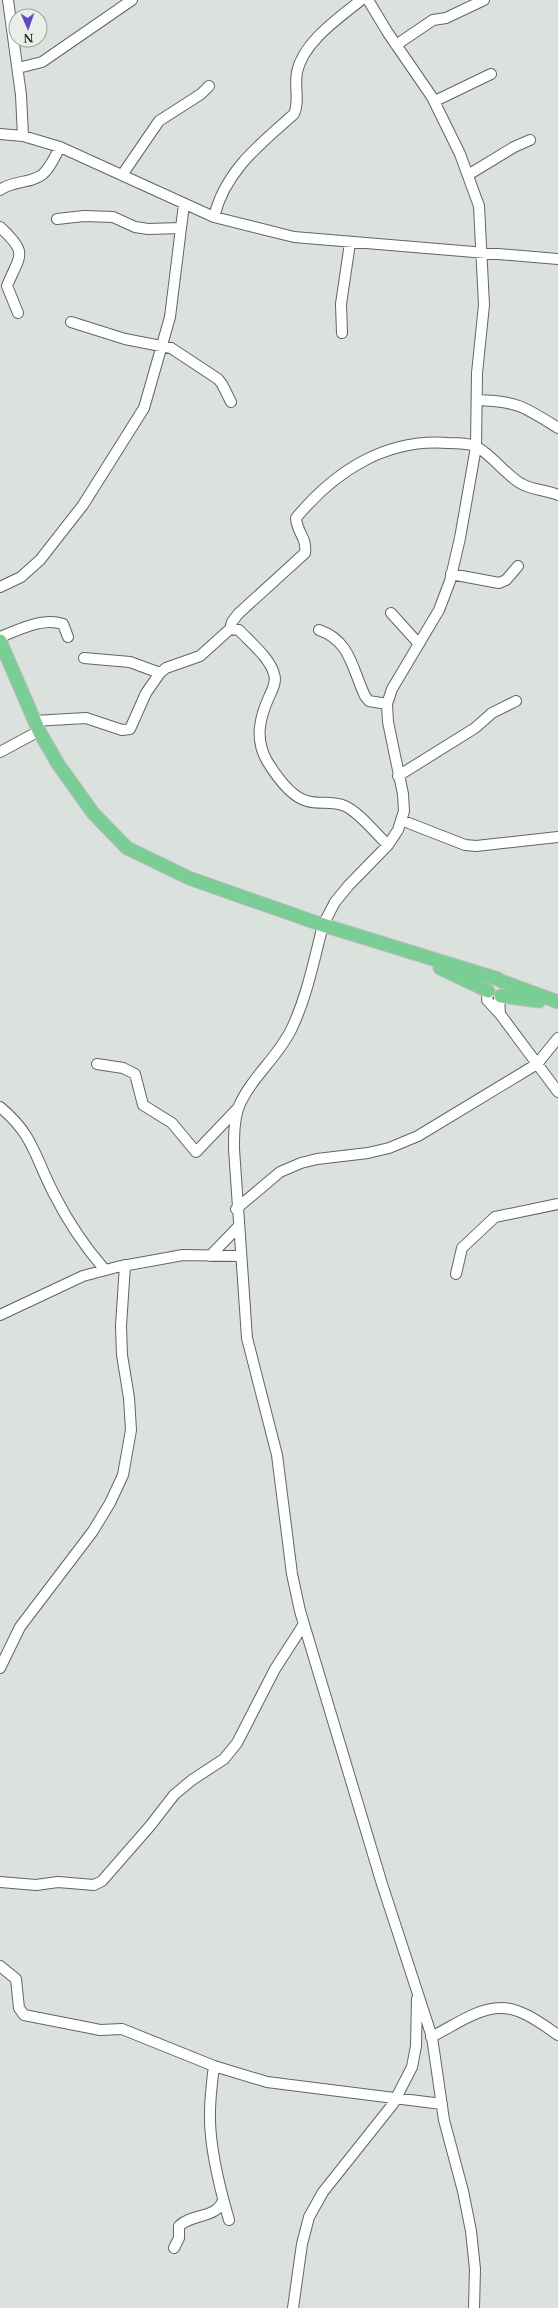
<svg xmlns="http://www.w3.org/2000/svg" width="558" height="2308" font-family="'Libre Baskerville',serif">
  <style>
    .lines { fill: none; stroke-linecap: round; stroke-linejoin: round }
    .minor-casing { stroke: #616662; stroke-width: 12 }
    .major-casing { stroke: #bebfbe; stroke-width: 15 }
    .minor { stroke: #fff; stroke-width: 10 }
    .major { stroke: #79cd95; stroke-width: 13 }
  </style>
  <rect width="100%" height="100%" fill="#dbe1dc"/>
  <g class="lines">
    <defs>
      <path id="minor" d="M 8,0 L 21,95 L 23,136
        M 368,0 L 388,33 L 432,97 L 460,154 L 479,206 L 484,305 L 477,373 L 476,447 L 460,538 L 450,581 L 439,610 L 392,689 L 387,704 L 388,722 L 403,794 L 404,811 L 398,830 L 388,845 L 349,885 L 335,902 L 323,925 C 314,960 307,997 291,1030 C 277,1058 251,1078 239,1106 C 234,1120 234,1135 234,1149 L 247,1338 L 277,1455 L 292,1574 L 300,1611 L 382,1884 L 432,2037 L 444,2120 L 463,2191 L 471,2231 L 475,2269 L 474,2308
        M 396,45 L 433,20 L 446,18 L 484,0
        M 18,68 L 42,62 L 132,0
        M 435,101 L 491,74
        M 0,134 L 23,136 L 60,147 L 214,217 L 294,237 L 558,259
        M 122,175 L 159,121 L 201,94 L 209,86
        M 468,175 L 514,147 L 530,140
        M 0,190 C 13,180 31,184 43,174 C 51,167 55,156 60,147
        M 214,217 C 225,171 260,144 294,114 C 300,100 294,87 297,72 C 303,42 339,18 361,0
        M 57,219 L 84,216 L 113,217 L 135,227 L 148,229 L 181,228
        M 0,227 C 29,254 20,254 7,286 L 18,313
        M 71,322 L 125,339 L 171,348 L 218,379 L 222,384 L 231,402
        M 342,333 L 341,304 L 350,243
        M 477,400 C 517,401 525,407 558,428
        M 451,574 L 499,583 L 506,580 L 518,566
        M 0,587 L 21,577 L 40,560 L 83,505 L 144,408 L 170,317 L 184,204
        M 391,613 L 419,644
        M 230,629 L 232,622 L 238,614 L 305,553 C 307,537 297,533 296,518 C 335,471 386,438 448,443 C 457,443 467,443 475,446 C 489,452 506,475 520,483 C 531,490 546,490 558,495
        M 319,630 C 351,641 352,669 365,696 L 369,701 L 387,704
        M 0,637 C 19,630 42,617 63,624 L 68,637
        M 84,658 L 130,662 L 160,673
        M 34,721 L 86,718 L 122,730 L 130,729 L 146,693 L 160,673 L 166,668 L 200,656 L 230,629 L 239,630 C 250,642 270,658 274,674 C 277,682 272,690 269,697 C 259,719 255,740 267,761 C 275,774 291,797 307,801 C 320,805 331,800 345,806 C 359,812 377,835 388,845
        M 0,752 L 39,731
        M 398,776 L 475,728 L 492,713 L 516,701
        M 401,820 L 465,845 L 476,846 L 558,837
        M 488,993 L 487,1000 L 500,1014
        M 499,997 L 500,1014 L 558,1092
        M 97,1064 L 123,1068 L 135,1074 L 143,1105 L 172,1123 L 196,1152 L 239,1107
        M 0,1107 C 34,1135 35,1158 54,1194 C 68,1222 85,1247 105,1270
        M 236,1209 L 280,1172 L 301,1163 L 317,1159 L 368,1153 L 389,1148 L 418,1136 L 537,1064 L 558,1038
        M 210,1256 L 238,1227
        M 456,1274 L 462,1248 L 495,1217 L 558,1204
        M 0,1315 L 83,1276 L 117,1267 L 183,1255 L 240,1256
        M 0,1668 L 20,1627 L 93,1531 L 110,1503 L 123,1475 L 131,1430 L 129,1398 L 122,1355 L 121,1326 L 125,1265
        M 0,1882 L 36,1885 L 58,1882 L 94,1885 L 102,1881 L 150,1826 L 174,1795 L 192,1780 L 224,1759 L 237,1743 L 275,1669 L 304,1624
        M 0,1966 L 16,1979 L 19,2008 L 24,2015 L 100,2030 L 122,2029 L 214,2066 L 267,2082 L 442,2104
        M 431,2037 C 452,2027 477,2008 500,2008 C 520,2007 542,2024 558,2035
        M 214,2066 C 212,2082 210,2097 210,2113 C 209,2146 220,2189 229,2220
        M 174,2248 L 179,2238 L 179,2226 C 192,2213 217,2219 223,2200
        M 293,2308 L 302,2244 L 309,2217 L 323,2192 L 393,2104 L 412,2067 L 416,2046 L 417,1999"/>
      <path id="major" d="M 0,641 L 39,731 L 58,764 L 93,813 L 127,848 L 189,878 L 237,895 L 323,925 L 498,979
        M 440,968 L 488,991
        M 501,981 L 558,1002
        M 501,996 L 539,1001"/>
    </defs>
    <use href="#minor" class="minor-casing"/>
    <use href="#major" class="major-casing"/>
    <use href="#minor" class="minor"/>
    <use href="#major" class="major"/>
  </g>
  <g transform="translate(28 28) rotate(178)"><circle r="19" fill="#e9eee9" stroke="#9ca09c"/>
  <path d="M0-3L7 15L0 10L-7 15Z" fill="#614bc4"/>
  <text y="-6" font-size="11" font-weight="bold" text-anchor="middle" fill="#282a28">N</text>
  </g>
</svg>
